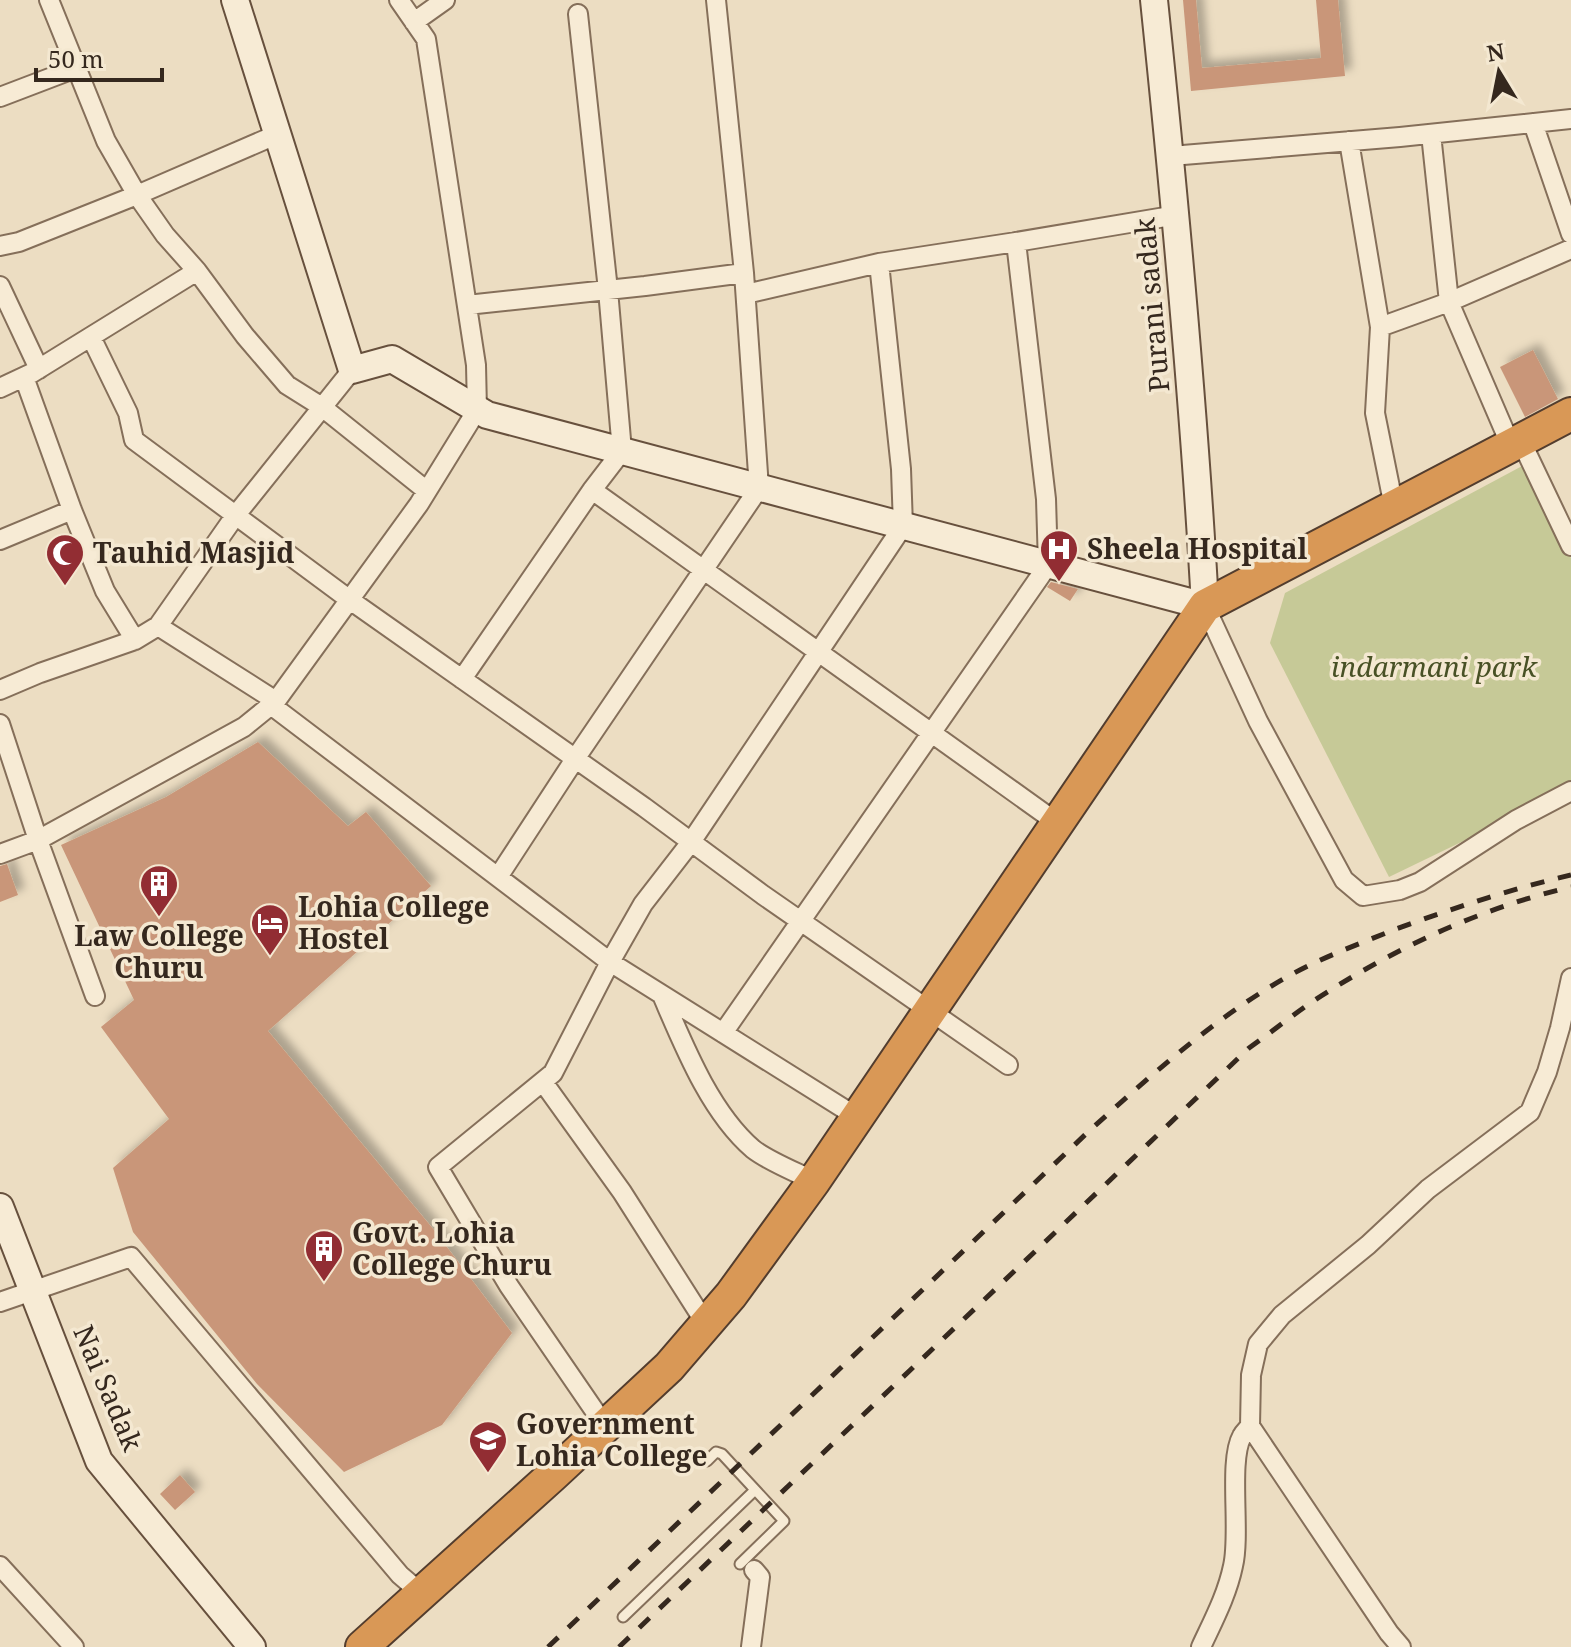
<svg xmlns="http://www.w3.org/2000/svg" width="1571" height="1647" font-family="'Noto Serif',serif">
  <style>
    .green { fill: #c6c997 }
    .building { fill: #c99679; filter: url(#shadow) }
    .lines { fill: none; stroke-linecap: round; stroke-linejoin: round }
    .lane-casing { stroke: #856f5a; stroke-width: 13 }
    .street-casing { stroke: #856f5a; stroke-width: 22 }
    .secondary-casing { stroke: #67503d; stroke-width: 30 }
    .highway-casing { stroke: #533d2e; stroke-width: 36 }
    .lane { stroke: #f7ebd5; stroke-width: 9 }
    .street { stroke: #f7ebd5; stroke-width: 18 }
    .secondary { stroke: #f7ebd5; stroke-width: 26 }
    .highway { stroke: #d99856; stroke-width: 32 }
    .rail { stroke: #35281e; stroke-width: 5; stroke-dasharray: 14 14; stroke-linecap: butt }
    .labels { text-anchor: middle; stroke-width: 7; stroke-linejoin: round; paint-order: stroke }
    .street-label { font-size: 28px; fill: #35281e; stroke: #f4e8d1 }
    .poi-label { font-size: 28px; font-weight: bold; fill: #35281e; stroke: #f4e8d1; text-anchor: start }
    .park-label { font-size: 28px; font-style: italic; fill: #485125; stroke: #f4e8d1 }
  </style>
  <defs>
    <filter id="shadow"><feDropShadow dx="7" dy="-7" stdDeviation="4" flood-color="#0004"/></filter>
  </defs>
  <rect width="100%" height="100%" fill="#ecddc2"/>
  <path class="green" d="M 1524,465 L 1571,558 L 1571,789 L 1389,877 L 1270,643 L 1285,593 Z"/>
  <path class="building" d="M 1183,0 L 1196,0 L 1202,68 L 1321,58 L 1316,0 L 1338,0 L 1345,76 L 1191,91 Z
    M 1533,350 L 1558,399 L 1525,417 L 1500,367 Z
    M 1051,582 L 1078,589 L 1070,601 L 1047,587 Z
    M 258,742 L 348,826 L 366,812 L 431,886 L 268,1031 L 434,1230 L 512,1333 L 442,1425 L 344,1472 L 257,1384 L 133,1232 L 113,1168 L 169,1119 L 101,1027 L 134,1000 L 61,845 L 166,797 Z
    M 7,864 L 18,895 L 0,902 L 0,866 Z
    M 180,1475 L 195,1492 L 175,1510 L 160,1494 Z"/>
  <g class="lines">
    <defs>
      <path id="lane" d="M 707,1461 L 716,1452 L 722,1454 L 784,1521 L 740,1564
        M 623,1617 L 755,1490"/>
      <path id="street" d="M 49,0 L 106,141 L 137,195 L 165,235 L 197,271 L 245,336 L 287,385 L 322,407 L 427,491
        M 414,22 L 445,0
        M 0,97 L 76,68
        M 1533,123 L 1571,234
        M 1431,134 L 1449,302 L 1511,446
        M 1349,141 L 1380,327 L 1375,413 L 1394,507
        M 1171,156 L 1400,137 L 1571,119
        M 0,246 L 19,242 L 137,195 L 278,134
        M 0,286 L 39,369
        M 746,294 L 879,263 L 1016,242 L 1177,215
        M 467,305 L 645,286 L 744,273
        M 1380,327 L 1449,302 L 1571,249
        M 91,337 L 128,413 L 134,440 L 350,600 L 644,807 L 763,895 L 1008,1065
        M 24,377 L 72,510 L 105,591 L 135,640
        M 0,388 L 32,373 L 197,271
        M 1521,441 L 1571,546
        M 592,490 L 1056,822
        M 0,540 L 72,510
        M 1205,606 L 1258,721 L 1344,880 L 1363,896 L 1400,890 L 1420,882 L 1516,820 L 1571,791
        M 158,626 L 276,701
        M 462,679 L 592,490 L 622,451 L 608,290 L 578,14
        M 0,690 L 40,673 L 135,640 L 158,626 L 235,516 L 352,370
        M 271,705 L 610,962 L 857,1117
        M 0,724 L 38,840 L 95,996
        M 0,854 L 38,840 L 244,727 L 276,701 L 419,504 L 477,410 L 476,365 L 426,39 L 399,0
        M 498,877 L 575,759 L 759,488 L 744,273 L 716,0
        M 662,995 C 684,1046 710,1112 753,1149 C 768,1161 796,1172 814,1181
        M 723,1033 L 1048,565 L 1046,499 L 1016,242
        M 543,1082 L 622,1192 L 706,1324
        M 0,1302 L 131,1257 L 400,1575 L 421,1593
        M 605,1426 L 509,1286 L 438,1167 L 553,1073 L 610,962 L 643,904 L 691,842 L 903,526 L 901,469 L 879,263
        M 1250,1426 L 1389,1633 L 1401,1647
        M 0,1566 L 74,1647
        M 751,1647 L 760,1577 L 754,1570
        M 1201,1647 C 1213,1621 1227,1595 1233,1566 C 1241,1533 1228,1461 1242,1436 C 1244,1432 1247,1430 1250,1426 L 1251,1375 L 1258,1344 L 1282,1315 L 1368,1245 L 1428,1189 L 1530,1112 L 1547,1072 L 1560,1028 L 1571,978"/>
      <path id="secondary" d="M 235,0 L 352,370 L 392,359 L 487,415 L 1205,606 C 1194,403 1175,202 1154,0
        M 0,1207 L 99,1461 L 252,1647"/>
      <path id="highway" d="M 362,1647 L 554,1474 L 669,1367 L 731,1295 L 814,1181 L 1205,606 L 1571,414"/>
    </defs>
    <use href="#lane" class="lane-casing"/>
    <use href="#street" class="street-casing"/>
    <use href="#secondary" class="secondary-casing"/>
    <use href="#highway" class="highway-casing"/>
    <use href="#lane" class="lane"/>
    <use href="#street" class="street"/>
    <use href="#secondary" class="secondary"/>
    <use href="#highway" class="highway"/>
    <path class="rail" d="M 548,1647 L 1088,1132 C 1150,1076 1212,1020 1285,978 C 1320,958 1359,944 1396,929 C 1454,908 1511,889 1571,875
      M 619,1647 L 1249,1048 C 1276,1029 1301,1008 1329,991 C 1404,944 1485,907 1571,887"/>
  </g>
  <defs>
    <symbol id="hospital-pin" viewBox="-11 -11 22 30"><path d="M0 17L-7.5 6A9.5 9.5 0 1 1 7.5 6Z" fill="#922d33" stroke="#f4e8d1"/><path d="M-5-5h3v3.5h4V-5h3V5h-3V1.5h-4V5h-3Z" fill="#fff"/></symbol>
    <symbol id="mosque-pin" viewBox="-11 -11 22 30"><path d="M0 17L-7.5 6A9.5 9.5 0 1 1 7.5 6Z" fill="#922d33" stroke="#f4e8d1"/><path d="M3.5-4.9A6 6 0 1 0 3.5 4.9A5 5 0 1 1 3.5-4.9Z" fill="#fff"/></symbol>
    <symbol id="building-pin" viewBox="-11 -11 22 30"><path d="M0 17L-7.5 6A9.5 9.5 0 1 1 7.5 6Z" fill="#922d33" stroke="#f4e8d1"/><path d="M-4-6H4V6H1V3H-1V6H-4ZM-2.5-4.3h1.7v1.8h-1.7ZM.8-4.3h1.7v1.8H.8ZM-2.5-1h1.7V.8h-1.7ZM.8-1h1.7V.8H.8Z" fill="#fff"/></symbol>
    <symbol id="hotel-pin" viewBox="-11 -11 22 30"><path d="M0 17L-7.5 6A9.5 9.5 0 1 1 7.5 6Z" fill="#922d33" stroke="#f4e8d1"/><path d="M-6-4.5h1.5V1H6V5H4.5V3h-9V5H-6ZM-4 0a1.8 1.8 0 1 1 3.6 0ZM.5 0V-2.5h3Q6-2.5 6 0Z" fill="#fff"/></symbol>
    <symbol id="university-pin" viewBox="-11 -11 22 30"><path d="M0 17L-7.5 6A9.5 9.5 0 1 1 7.5 6Z" fill="#922d33" stroke="#f4e8d1"/><path d="M0-5L7-2L0 1L-7-2ZM-4 1L0 2.5L4 1V4Q0 6-4 4Z" fill="#fff"/></symbol>
  </defs>
  <g fill-rule="evenodd">
    <use href="#hospital-pin" x="1037" y="527" width="44" height="60"/>
    <use href="#mosque-pin" x="43" y="531" width="44" height="60"/>
    <use href="#building-pin" x="137" y="862" width="44" height="60"/>
    <use href="#hotel-pin" x="248" y="901" width="44" height="60"/>
    <use href="#building-pin" x="302" y="1227" width="44" height="60"/>
    <use href="#university-pin" x="466" y="1418" width="44" height="60"/>
  </g>
  <g class="labels">
    <g class="street-label">
      <text transform="translate(1152 305) rotate(-95)" y="10">Purani sadak</text>
      <text transform="translate(108 1388) rotate(67)" y="10">Nai Sadak</text>
    </g>
    <g class="poi-label">
      <text x="1087" y="559">Sheela Hospital</text>
      <text x="93" y="563">Tauhid Masjid</text>
      <text x="298" y="917">Lohia College<tspan x="298" dy="32">Hostel</tspan></text>
      <text x="159" y="946" text-anchor="middle">Law College<tspan x="159" dy="32">Churu</tspan></text>
      <text x="352" y="1243">Govt. Lohia<tspan x="352" dy="32">College Churu</tspan></text>
      <text x="516" y="1434">Government<tspan x="516" dy="32">Lohia College</tspan></text>
    </g>
    <g class="park-label">
      <text x="1434" y="677">indarmani park</text>
    </g>
  </g>
  <g transform="translate(1499 72) rotate(350)" stroke="#f4e8d1" stroke-width="6" paint-order="stroke">
  <path d="M0-6L14 30L0 20L-14 30Z" fill="#35281e"/>
  <text y="-12" font-size="22" font-weight="bold" text-anchor="middle" fill="#35281e">N</text>
  </g>
  <path d="M36 68v12h126v-12" fill="none" stroke="#35281e" stroke-width="4"/>
  <text x="48" y="68" font-size="24" fill="#35281e" stroke="#f4e8d1" stroke-width="6" paint-order="stroke">50 m</text>
</svg>
